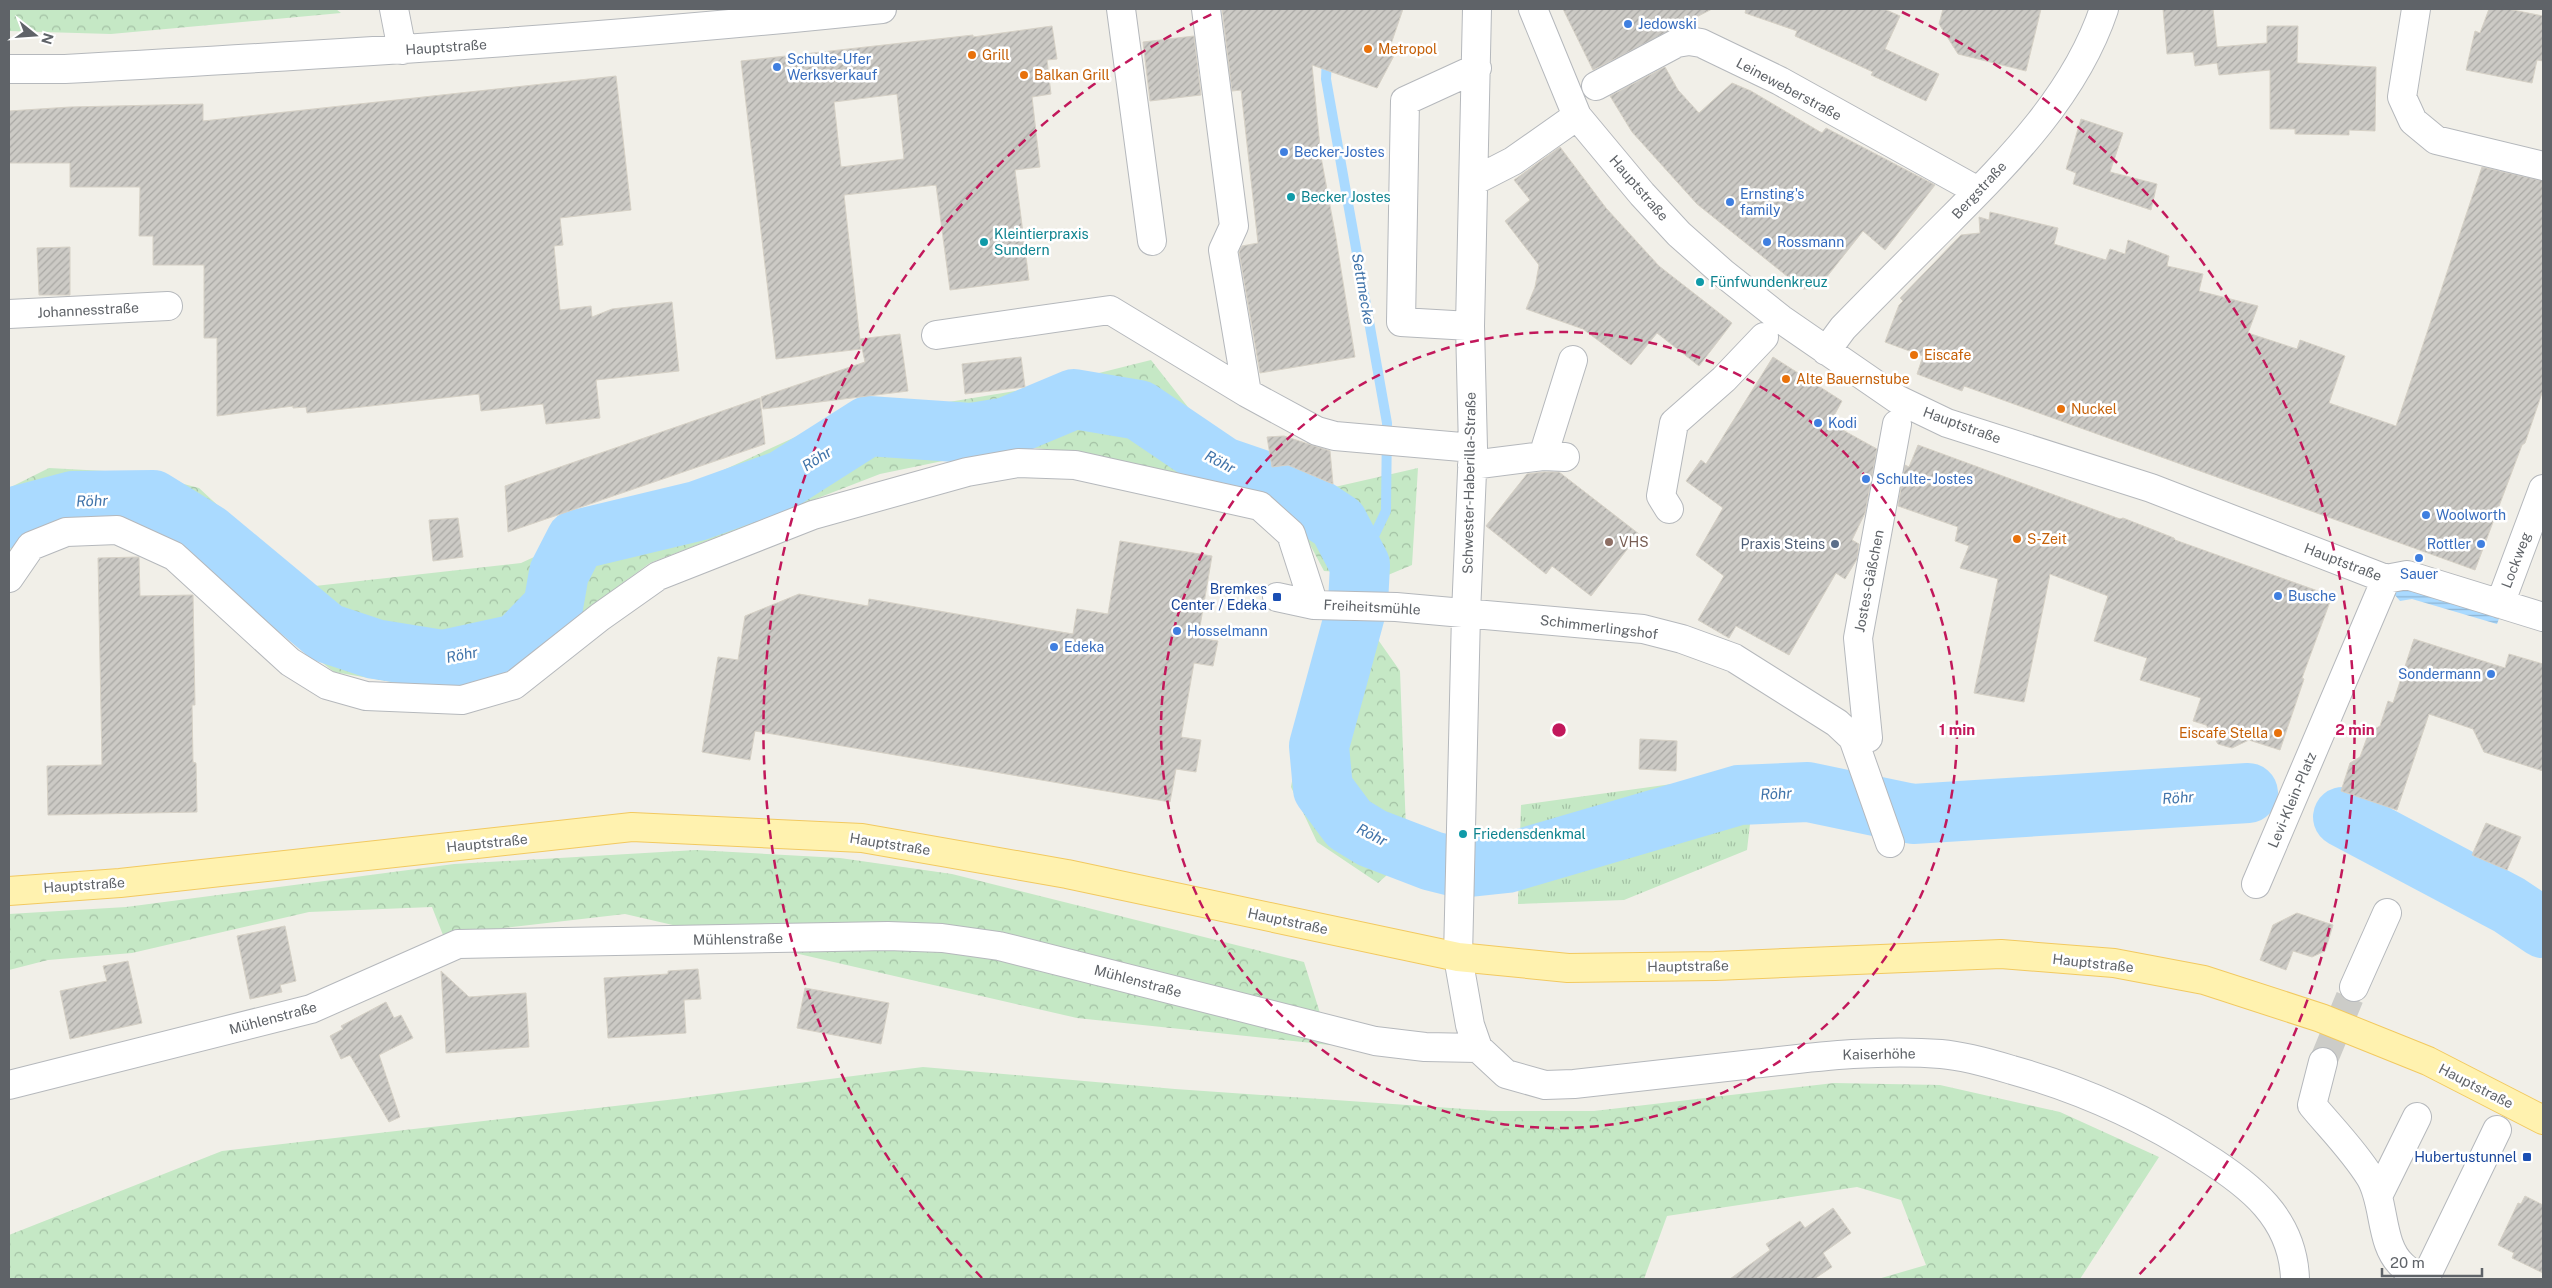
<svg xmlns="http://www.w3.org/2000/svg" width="2552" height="1288" font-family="'Public Sans',sans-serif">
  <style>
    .grass { fill: url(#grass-tufts) }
    .forest { fill: url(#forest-crowns) }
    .water { fill: url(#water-rules) }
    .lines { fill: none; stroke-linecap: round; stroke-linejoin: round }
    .stream { stroke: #aadaff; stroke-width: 10 }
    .river { stroke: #aadaff; stroke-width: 60 }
    .building { fill: url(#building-hatch); stroke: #d6d1c6; fill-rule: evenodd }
    .minor-tunnel { stroke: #ccccc8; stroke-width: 28; stroke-dasharray: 28 14; stroke-linecap: butt }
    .minor-casing { stroke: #b5b8bc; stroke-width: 30 }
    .major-casing { stroke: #f2c960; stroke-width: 30 }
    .minor { stroke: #fff; stroke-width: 28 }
    .major { stroke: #fff2af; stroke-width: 28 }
    .ring { fill: none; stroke: #c2185b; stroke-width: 2.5; stroke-dasharray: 9 6 }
    .shop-dot { fill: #3f7fe0; stroke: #fff; stroke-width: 2 }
    .food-dot { fill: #e8710a; stroke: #fff; stroke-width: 2 }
    .culture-dot { fill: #0f9aa8; stroke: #fff; stroke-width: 2 }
    .education-dot { fill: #8d6e63; stroke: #fff; stroke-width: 2 }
    .service-dot { fill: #5c6f8a; stroke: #fff; stroke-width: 2 }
    .transit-dot { fill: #1a4fb4; stroke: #fff; stroke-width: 2 }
    .labels { text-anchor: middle; stroke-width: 5; stroke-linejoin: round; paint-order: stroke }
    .shop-label { font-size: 14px; fill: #366cbe; stroke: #fff; text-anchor: start }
    .street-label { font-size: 14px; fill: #5f6368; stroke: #fff }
    .food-label { font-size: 14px; fill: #c56008; stroke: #fff; text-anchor: start }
    .culture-label { font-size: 14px; fill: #0d838f; stroke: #fff; text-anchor: start }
    .education-label { font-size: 14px; fill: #785e54; stroke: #fff; text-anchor: start }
    .service-label { font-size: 14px; fill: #4e5e75; stroke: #fff; text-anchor: end }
    .transit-label { font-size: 14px; fill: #164399; stroke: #fff; text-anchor: end }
    .water-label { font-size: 15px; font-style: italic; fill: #4174aa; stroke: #fff }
    .centre { fill: #c2185b; stroke: #fff; stroke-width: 2.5 }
    .ring-label { font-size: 15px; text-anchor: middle; font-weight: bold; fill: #c2185b; stroke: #fff; stroke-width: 5; stroke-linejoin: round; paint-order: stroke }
  </style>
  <defs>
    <pattern id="grass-tufts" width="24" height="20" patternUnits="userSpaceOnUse" patternTransform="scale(1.25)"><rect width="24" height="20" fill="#c5e8c5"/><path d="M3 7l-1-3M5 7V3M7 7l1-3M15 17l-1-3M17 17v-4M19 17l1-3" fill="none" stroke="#a3c0a4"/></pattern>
    <pattern id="forest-crowns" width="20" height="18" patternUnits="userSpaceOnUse" patternTransform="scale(1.25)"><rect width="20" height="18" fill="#c5e8c5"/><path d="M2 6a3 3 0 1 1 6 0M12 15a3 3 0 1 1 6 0" fill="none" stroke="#a3c0a4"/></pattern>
    <pattern id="water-rules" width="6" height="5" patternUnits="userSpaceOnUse" patternTransform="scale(1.25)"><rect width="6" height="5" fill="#aadaff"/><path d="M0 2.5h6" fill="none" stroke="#8eb4d2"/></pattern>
    <pattern id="building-hatch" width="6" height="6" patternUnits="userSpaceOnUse" patternTransform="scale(1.25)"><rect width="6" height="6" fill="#cccac5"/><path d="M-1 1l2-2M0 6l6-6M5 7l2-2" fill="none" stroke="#a9a8a4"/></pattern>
  </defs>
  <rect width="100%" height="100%" fill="#f1efe8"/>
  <path class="grass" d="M 1795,767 L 1856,782 L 1866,828 L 1751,815 L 1747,850 L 1624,900 L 1518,904 L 1521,805 Z"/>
  <path class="forest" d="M 9,9 L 336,9 L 341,13 L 111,34 L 9,31 Z
    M 1151,360 L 1224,453 L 1269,473 L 1326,489 L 1418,468 L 1412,565 L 1388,575 L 1324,571 L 1298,522 L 1073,452 L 1015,446 L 880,474 L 650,563 L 506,668 L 404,684 L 334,672 L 269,620 L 176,537 L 113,514 L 45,520 L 9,550 L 9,488 L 49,468 L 142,473 L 199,488 L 306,587 L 521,563 L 828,422 L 1051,385 Z
    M 1320,631 L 1374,634 L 1400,671 L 1406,830 L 1396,867 L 1378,883 L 1317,842 L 1291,787 Z
    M 696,850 L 840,858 L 952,874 L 1304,962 L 1330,1045 L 1077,1018 L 625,914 L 443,935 L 432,907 L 309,912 L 132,953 L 48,960 L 9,970 L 9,914 L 126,907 L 454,864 Z
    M 923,1067 L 1175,1089 L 1494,1111 L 1594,1111 L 1834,1083 L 1940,1085 L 2060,1112 L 2159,1157 L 2080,1279 L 1878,1279 L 1926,1265 L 1901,1200 L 1857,1187 L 1667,1216 L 1644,1279 L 9,1279 L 9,1235 L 222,1151 L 676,1099 Z"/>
  <path class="water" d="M 2396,586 L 2500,616 L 2497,624 L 2412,599 L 2400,601 L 2394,594 Z"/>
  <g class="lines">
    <path class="stream" d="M 1327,57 L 1326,79 L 1387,423 L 1386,511 L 1360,565"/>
    <path class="river" d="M 9,518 L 73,501 L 153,500 L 208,534 L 327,633 L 375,649 L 443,660 L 517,644 L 553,607 L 559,573 L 576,540 L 697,511 L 783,480 L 868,426 L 971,433 L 1007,427 L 1074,399 L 1139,410 L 1223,467 L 1285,488 L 1338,523 L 1360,565 L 1358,603 L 1319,746 L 1323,789 L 1349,824 L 1372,838 L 1432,861 L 1460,868 L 1507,863 L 1739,795 L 1808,792 L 1913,814 L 2248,793
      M 2343,817 L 2509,905 L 2543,928"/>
  </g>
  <path class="building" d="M 1222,9 L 1403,9 L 1390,47 L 1397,50 L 1377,88 L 1312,65 L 1321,157 L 1336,238 L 1355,357 L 1260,373 L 1239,252 L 1242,246 L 1258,243 L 1241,90 L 1232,91 Z
    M 1563,9 L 1712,9 L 1593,70 Z
    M 1746,9 L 1884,9 L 1900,16 L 1885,49 L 1939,74 L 1926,101 L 1871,75 L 1873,72 L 1795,36 L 1797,31 L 1745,13 Z
    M 1943,9 L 2041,9 L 2026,71 L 1958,54 L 1939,24 Z
    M 2163,9 L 2213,9 L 2217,47 L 2267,43 L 2267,26 L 2298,26 L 2297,63 L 2376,67 L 2375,131 L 2349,130 L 2349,135 L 2295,134 L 2295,129 L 2270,129 L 2270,70 L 2219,75 L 2217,63 L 2195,66 L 2193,52 L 2167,54 Z
    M 2489,9 L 2508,9 L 2543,16 L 2543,61 L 2537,60 L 2532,83 L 2466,70 L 2475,31 L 2480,33 Z
    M 1052,26 L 1057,59 L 1047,60 L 1051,94 L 1032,97 L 1040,167 L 1015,170 L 1029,280 L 950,290 L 936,185 L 844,195 L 861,349 L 776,359 L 741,61 L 973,35 L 973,37 ZM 897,94 L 904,159 L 841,167 L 834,102 Z
    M 1194,36 L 1201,95 L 1150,101 L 1143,42 Z
    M 1665,67 L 1678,90 L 1699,113 L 1732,83 L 1751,91 L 1822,133 L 1826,128 L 1935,185 L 1885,250 L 1863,231 L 1818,288 L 1803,289 L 1697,204 L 1632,132 L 1610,96 Z
    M 616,76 L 631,210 L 560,218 L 563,245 L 554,246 L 560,310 L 591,306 L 592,317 L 612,309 L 672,302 L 679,371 L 596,380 L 600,418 L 546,424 L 543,404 L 481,411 L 479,394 L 307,413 L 306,407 L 293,408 L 293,406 L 217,416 L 217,338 L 204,338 L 204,265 L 153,265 L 153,236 L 139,236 L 140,187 L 70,187 L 70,163 L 9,163 L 9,111 L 70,107 L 203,104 L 203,121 Z
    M 2081,119 L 2123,133 L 2110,172 L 2157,184 L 2151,210 L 2073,184 L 2076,173 L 2066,169 Z
    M 1560,147 L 1606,208 L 1659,266 L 1732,323 L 1699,366 L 1657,333 L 1631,365 L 1583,329 L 1526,309 L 1535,287 L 1539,265 L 1505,221 L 1530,200 L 1514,180 Z
    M 2482,167 L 2543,181 L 2543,390 L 2525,443 L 2522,445 L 2475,570 L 1964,386 L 1962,391 L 1917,374 L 1923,356 L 1885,342 L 1899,305 L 1903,301 L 1900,298 L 1961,235 L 1980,233 L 1979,217 L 1989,220 L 1990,212 L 2058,228 L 2054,244 L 2106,260 L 2110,249 L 2125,254 L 2128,240 L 2169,256 L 2167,266 L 2203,274 L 2199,291 L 2258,306 L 2248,333 L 2297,349 L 2300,340 L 2345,356 L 2329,403 L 2396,426 Z
    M 70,247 L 70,295 L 39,295 L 37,248 Z
    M 900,334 L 908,391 L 763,409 L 761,397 L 865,362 L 860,339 Z
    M 1021,357 L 1025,387 L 965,394 L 962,364 Z
    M 1773,357 L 1842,401 L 1830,423 L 1877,449 L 1865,513 L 1852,540 L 1859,544 L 1857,559 L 1845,579 L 1836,573 L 1789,655 L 1736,626 L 1729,638 L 1698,620 L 1724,576 L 1696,555 L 1723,508 L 1686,481 L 1701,460 L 1706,464 Z
    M 760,398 L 765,444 L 508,532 L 505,486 Z
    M 1284,436 L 1330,451 L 1333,484 L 1288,465 L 1272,467 L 1267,437 Z
    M 1918,445 L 2120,519 L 2123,518 L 2174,538 L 2175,540 L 2332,596 L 2302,678 L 2304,679 L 2280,750 L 2249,740 L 2232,748 L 2218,744 L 2206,725 L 2193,721 L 2201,698 L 2140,680 L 2147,658 L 2094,641 L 2108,596 L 2050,574 L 2024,702 L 1974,693 L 1998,579 L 1960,568 L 1969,546 L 1955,541 L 1958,527 L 1898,506 L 1905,465 L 1909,467 Z
    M 1544,472 L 1559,472 L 1639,534 L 1591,596 L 1552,566 L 1546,574 L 1486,526 L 1527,474 Z
    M 458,518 L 463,557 L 433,561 L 429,520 Z
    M 1120,541 L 1212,556 L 1198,638 L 1218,641 L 1213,666 L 1194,663 L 1181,737 L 1201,740 L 1196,772 L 1176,769 L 1170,802 L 755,731 L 750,760 L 702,752 L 718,657 L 738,660 L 745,616 L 799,594 L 868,606 L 869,599 L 1073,634 L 1077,609 L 1108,614 Z
    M 139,557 L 140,596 L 193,595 L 195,705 L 192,705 L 193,762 L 196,763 L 197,812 L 48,815 L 47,766 L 102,765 L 98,558 Z
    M 2414,639 L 2505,668 L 2509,654 L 2543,664 L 2543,771 L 2484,752 L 2473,729 L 2429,714 L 2397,810 L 2341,791 L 2350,763 L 2360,757 L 2369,732 L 2380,726 L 2388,701 L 2393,703 Z
    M 1640,739 L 1677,741 L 1676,771 L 1639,769 Z
    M 2486,823 L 2521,837 L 2507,870 L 2472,855 Z
    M 2297,913 L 2333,925 L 2325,951 L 2312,957 L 2293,951 L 2286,970 L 2260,960 L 2273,925 Z
    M 285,926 L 296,981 L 280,985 L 282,992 L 250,999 L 237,936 Z
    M 128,961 L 142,1023 L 70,1039 L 60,991 L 107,981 L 103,966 Z
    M 698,969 L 701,999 L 684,1000 L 686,1033 L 608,1038 L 604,978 L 668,974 L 668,971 Z
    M 441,971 L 469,997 L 526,993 L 529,1047 L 446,1053 Z
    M 805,988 L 889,1003 L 881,1044 L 797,1028 Z
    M 386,1002 L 394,1018 L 401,1015 L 413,1038 L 379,1055 L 400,1117 L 389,1122 L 350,1055 L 341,1059 L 330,1036 L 343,1029 L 341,1026 Z
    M 2525,1196 L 2543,1205 L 2543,1273 L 2512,1258 L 2514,1253 L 2498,1245 L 2518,1203 L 2521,1204 Z
    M 1833,1208 L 1851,1233 L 1823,1253 L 1832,1267 L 1814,1279 L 1730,1279 L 1770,1250 L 1766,1244 L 1800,1221 L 1805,1228 Z"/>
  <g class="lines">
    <path class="minor-tunnel" d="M 2323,1062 L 2354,987"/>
    <defs>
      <path id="minor" d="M 394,9 L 402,50
        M 1121,9 L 1152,241
        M 1206,9 L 1234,226 L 1223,250 L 1247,393 L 1317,431 L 1335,436 L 1473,448
        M 1477,9 L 1470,326 L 1473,448 L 1466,614 L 1458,957 L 1470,1025 L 1478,1048 L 1506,1074 L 1545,1085 L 1574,1084 C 1633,1077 1693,1071 1753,1064 C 1815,1057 1878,1049 1941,1054 C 1965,1056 1989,1063 2012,1070 C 2080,1089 2143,1117 2202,1155 C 2250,1185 2293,1218 2295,1279
        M 1533,9 L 1577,116 L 1642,194 L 1679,234 L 1723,273 L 1781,319 L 1897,399 L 1947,423 L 2151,488 L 2386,579 L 2407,575 L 2543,617
        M 2416,9 L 2402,97 L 2413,121 L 2436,140 L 2543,166
        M 9,69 L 65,69 C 338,54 610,38 882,9
        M 1596,86 L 1677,43 L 1689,41 L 1701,43 L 1780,81 L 1978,191
        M 1474,181 L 1513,161 L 1577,116
        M 9,314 L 168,306
        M 1470,326 L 1401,322 L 1405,101 L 1477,68
        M 936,335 L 1110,310 L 1247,393
        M 1826,351 L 1843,328 C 1878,292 1914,256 1949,221 C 2011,159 2076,93 2104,9
        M 1543,456 L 1573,360
        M 1472,465 L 1543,456 L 1565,457
        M 1669,509 L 1661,496 L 1674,423 L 1724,379 L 1764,337
        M 9,578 L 31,546 L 66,532 L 117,530 L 174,556 L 290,662 L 327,685 L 366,696 L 462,700 L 514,685 L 600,617 L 658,576 L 813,515 L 967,472 L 1018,463 L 1075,465 L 1260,506 L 1291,534 L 1314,605
        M 1277,597 L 1314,605 L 1396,607 L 1643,629 L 1682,639 L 1734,658 L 1837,723 L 1853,738 L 1890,843
        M 2500,604 L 2543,489
        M 1868,738 L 1858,638 L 1897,424
        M 2256,884 L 2386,579
        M 2354,987 L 2387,913
        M 2323,1062 L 2312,1105 C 2331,1128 2354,1151 2370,1177 C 2386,1203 2379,1245 2403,1266 C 2408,1271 2415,1275 2422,1279
        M 9,1085 L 311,1009 L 458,944 L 888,936 L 942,938 L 999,946 L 1375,1041 L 1425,1047 L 1478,1048
        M 2379,1194 L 2417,1117
        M 2425,1279 L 2497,1130"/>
      <path id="major" d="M 9,891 L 120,883 L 632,827 L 862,838 L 1067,874 L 1458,957 L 1568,968 L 1715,966 L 2001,954 L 2114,963 L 2204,980 L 2321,1018 L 2428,1061 L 2543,1120"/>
    </defs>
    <use href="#minor" class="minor-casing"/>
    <use href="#major" class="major-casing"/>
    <use href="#minor" class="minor"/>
    <use href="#major" class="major"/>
  </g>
  <g class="ring">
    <circle cx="1559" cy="730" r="398"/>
    <path d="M982 1278A796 796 0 0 1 1216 12M1902 12A796 796 0 0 1 2136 1278"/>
  </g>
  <g class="shop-dot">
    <circle cx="1628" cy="24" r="5"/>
    <circle cx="777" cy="67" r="5"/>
    <circle cx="1284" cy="152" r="5"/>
    <circle cx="1730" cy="202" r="5"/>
    <circle cx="1767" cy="242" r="5"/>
    <circle cx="1818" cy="423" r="5"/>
    <circle cx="1866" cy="479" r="5"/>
    <circle cx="2426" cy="515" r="5"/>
    <circle cx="2481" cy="544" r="5"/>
    <circle cx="2419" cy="558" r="5"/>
    <circle cx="2278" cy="596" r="5"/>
    <circle cx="1177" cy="631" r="5"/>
    <circle cx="1054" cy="647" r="5"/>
    <circle cx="2491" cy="674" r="5"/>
  </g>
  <g class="food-dot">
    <circle cx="1368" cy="49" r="5"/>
    <circle cx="972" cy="55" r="5"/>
    <circle cx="1024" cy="75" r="5"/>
    <circle cx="1914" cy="355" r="5"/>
    <circle cx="1786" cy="379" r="5"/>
    <circle cx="2061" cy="409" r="5"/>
    <circle cx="2017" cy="539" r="5"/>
    <circle cx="2278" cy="733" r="5"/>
  </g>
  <g class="culture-dot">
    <circle cx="1291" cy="197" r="5"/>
    <circle cx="984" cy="242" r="5"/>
    <circle cx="1700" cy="282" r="5"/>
    <circle cx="1463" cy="834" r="5"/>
  </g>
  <circle class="education-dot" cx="1609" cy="542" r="5"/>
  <circle class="service-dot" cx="1835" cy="544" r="5"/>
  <g class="transit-dot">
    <rect x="1272" y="592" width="10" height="10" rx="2.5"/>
    <rect x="2522" y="1152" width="10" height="10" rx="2.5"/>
  </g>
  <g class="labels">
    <g class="shop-label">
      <text x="1638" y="29">Jedowski</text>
      <text x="787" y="64">Schulte-Ufer<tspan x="787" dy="16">Werksverkauf</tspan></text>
      <text x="1294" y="157">Becker-Jostes</text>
      <text x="1740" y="199">Ernsting's<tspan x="1740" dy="16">family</tspan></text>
      <text x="1777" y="247">Rossmann</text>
      <text x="1828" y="428">Kodi</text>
      <text x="1876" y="484">Schulte- Jostes</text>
      <text x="2436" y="520">Woolworth</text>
      <text x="2471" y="549" text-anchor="end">Rottler</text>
      <text x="2419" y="579" text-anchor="middle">Sauer</text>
      <text x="2288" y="601">Busche</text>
      <text x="1187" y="636">Hosselmann</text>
      <text x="1064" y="652">Edeka</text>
      <text x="2481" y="679" text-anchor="end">Sondermann</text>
    </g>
    <g class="street-label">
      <text transform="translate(446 47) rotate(-4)" y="5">Hauptstraße</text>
      <text transform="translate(1789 89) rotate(28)" y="5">Leineweberstraße</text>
      <text transform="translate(1639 188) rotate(49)" y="5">Hauptstraße</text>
      <text transform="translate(1979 190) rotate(-47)" y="5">Bergstraße</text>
      <text transform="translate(88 310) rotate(-3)" y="5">Johannesstraße</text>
      <text transform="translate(1962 425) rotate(20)" y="5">Hauptstraße</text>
      <text transform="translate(1469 483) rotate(-89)" y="5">Schwester-Haberilla-Straße</text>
      <text transform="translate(2516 560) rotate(-69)" y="5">Lockweg</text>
      <text transform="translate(2343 562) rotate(21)" y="5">Hauptstraße</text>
      <text transform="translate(1869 581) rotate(-79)" y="5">Jostes-Gäßchen</text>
      <text transform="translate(1372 607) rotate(3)" y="5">Freiheitsmühle</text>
      <text transform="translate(1599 627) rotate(7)" y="5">Schimmerlingshof</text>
      <text transform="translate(2292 800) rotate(-67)" y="5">Levi-Klein-Platz</text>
      <text transform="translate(487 843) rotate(-6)" y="5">Hauptstraße</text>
      <text transform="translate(890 844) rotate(9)" y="5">Hauptstraße</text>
      <text transform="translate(84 885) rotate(-4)" y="5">Hauptstraße</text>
      <text transform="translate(1288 921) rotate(12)" y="5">Hauptstraße</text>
      <text transform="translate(738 939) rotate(-1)" y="5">Mühlenstraße</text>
      <text transform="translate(2093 963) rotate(6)" y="5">Hauptstraße</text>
      <text transform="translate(1688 966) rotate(-1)" y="5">Hauptstraße</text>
      <text transform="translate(1138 981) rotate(15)" y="5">Mühlenstraße</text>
      <text transform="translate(273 1018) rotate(-15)" y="5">Mühlenstraße</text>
      <text transform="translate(1879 1054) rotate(-1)" y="5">Kaiserhöhe</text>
      <text transform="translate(2476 1086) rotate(27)" y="5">Hauptstraße</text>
    </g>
    <g class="food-label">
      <text x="1378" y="54">Metropol</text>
      <text x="982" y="60">Grill</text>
      <text x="1034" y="80">Balkan Grill</text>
      <text x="1924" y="360">Eiscafe</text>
      <text x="1796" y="384">Alte Bauernstube</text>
      <text x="2071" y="414">Nuckel</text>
      <text x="2027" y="544">S-Zeit</text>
      <text x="2268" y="738" text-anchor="end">Eiscafe Stella</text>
    </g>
    <g class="culture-label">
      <text x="1301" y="202">Becker Jostes</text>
      <text x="994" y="239">Kleintierpraxis<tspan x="994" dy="16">Sundern</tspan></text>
      <text x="1710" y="287">Fünfwundenkreuz</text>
      <text x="1473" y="839">Friedensdenkmal</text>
    </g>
    <g class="education-label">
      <text x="1619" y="547">VHS</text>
    </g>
    <g class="service-label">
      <text x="1825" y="549">Praxis Steins</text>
    </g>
    <g class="transit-label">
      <text x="1267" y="594">Bremkes<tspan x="1267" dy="16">Center / Edeka</tspan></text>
      <text x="2517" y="1162">Hubertustunnel</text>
    </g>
    <g class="water-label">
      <text transform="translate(1363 289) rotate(80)" y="5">Settmecke</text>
      <text transform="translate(817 459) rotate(-32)" y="5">Röhr</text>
      <text transform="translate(1220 462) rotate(28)" y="5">Röhr</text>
      <text transform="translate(92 501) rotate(-2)" y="5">Röhr</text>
      <text transform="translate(462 655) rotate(-11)" y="5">Röhr</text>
      <text transform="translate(1776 794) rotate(-3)" y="5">Röhr</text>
      <text transform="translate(2178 798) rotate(-4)" y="5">Röhr</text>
      <text transform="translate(1372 835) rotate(27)" y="5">Röhr</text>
    </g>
  </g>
  <circle cx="1559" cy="730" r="8" class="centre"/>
  <g class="ring-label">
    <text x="1957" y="735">1 min</text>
    <text x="2355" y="735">2 min</text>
  </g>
  <rect width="2552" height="1288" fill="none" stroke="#5f6368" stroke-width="20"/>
  <g transform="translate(35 35) rotate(107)" stroke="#ffffff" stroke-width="4" paint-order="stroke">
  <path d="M0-4L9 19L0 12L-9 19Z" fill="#5f6368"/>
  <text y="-8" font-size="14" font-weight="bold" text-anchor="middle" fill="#5f6368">N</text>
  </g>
  <path d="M2382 1268v8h100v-8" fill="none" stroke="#5f6368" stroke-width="2.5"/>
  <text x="2390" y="1268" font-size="15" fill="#5f6368" stroke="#ffffff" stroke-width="4" paint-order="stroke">20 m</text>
</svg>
